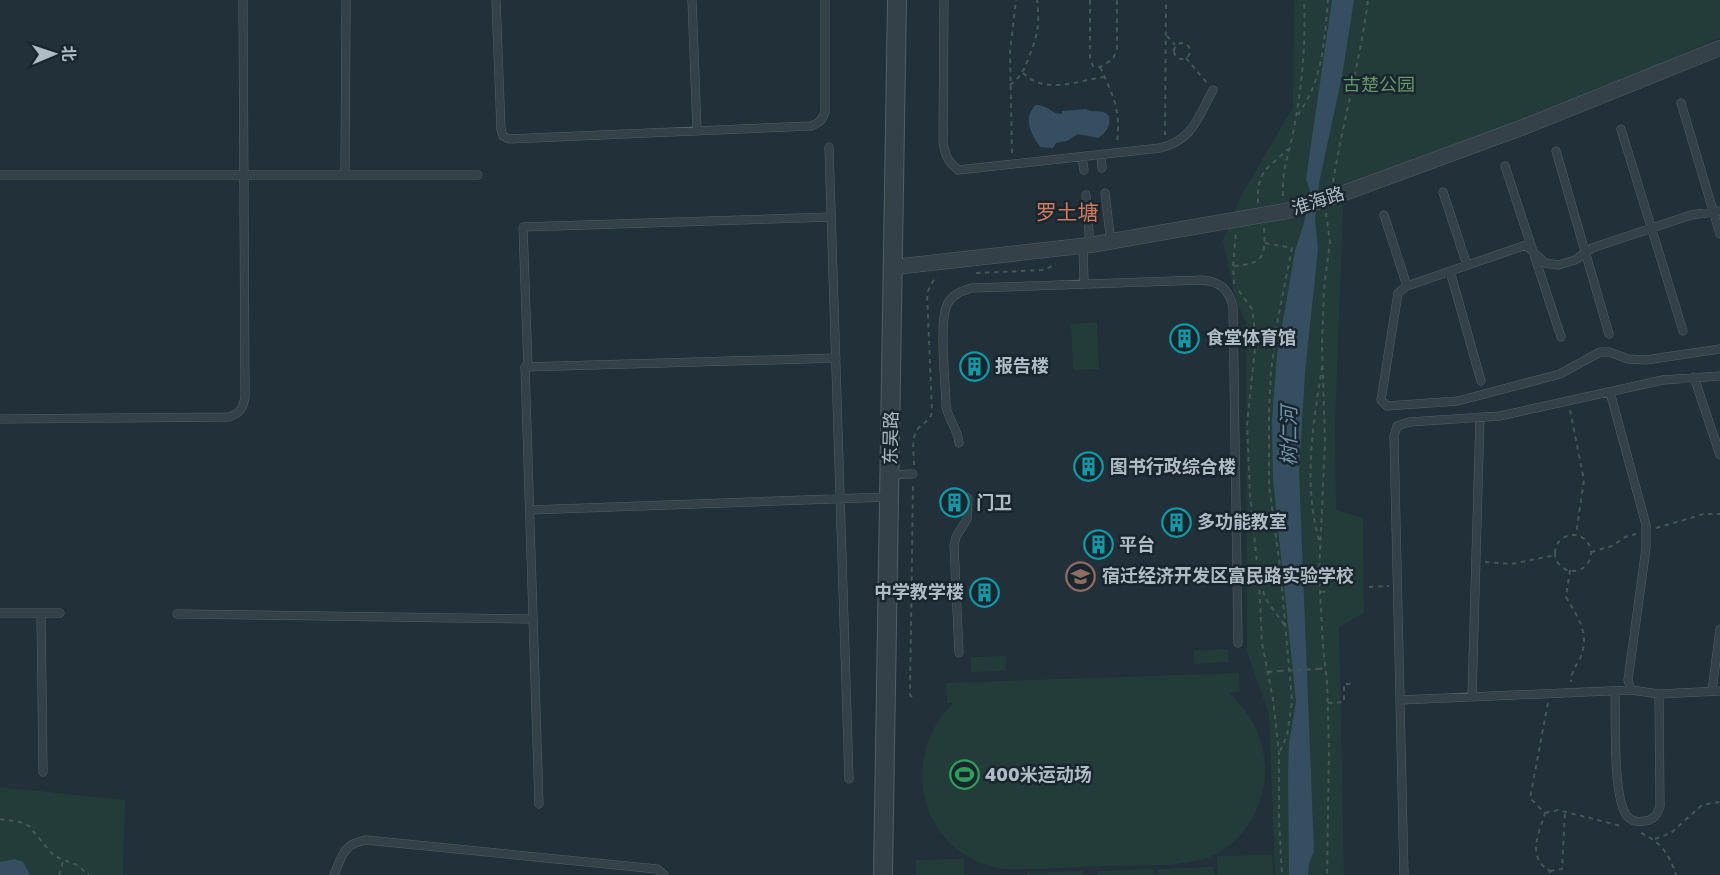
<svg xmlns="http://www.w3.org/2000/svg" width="1720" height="875" font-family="'Golos Text','Noto Sans SC',sans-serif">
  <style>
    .green { fill: #243c39 }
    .water { fill: #354f60 }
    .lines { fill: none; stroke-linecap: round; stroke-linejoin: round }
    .service-casing { stroke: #525f67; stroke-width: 9 }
    .minor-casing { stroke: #525f67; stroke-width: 16 }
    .tertiary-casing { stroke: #525f67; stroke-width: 20 }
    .path { stroke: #435857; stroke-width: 2; stroke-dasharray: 4.5 4.5; stroke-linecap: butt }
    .service { stroke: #354149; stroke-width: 8 }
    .minor { stroke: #354149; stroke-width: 15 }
    .tertiary { stroke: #354149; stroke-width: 18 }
    .minor-bridge-casing { stroke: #525f67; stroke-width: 16; stroke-linecap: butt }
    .path-bridge { stroke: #435857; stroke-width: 2; stroke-dasharray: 4.5 4.5; stroke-linecap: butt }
    .minor-bridge { stroke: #354149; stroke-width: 15 }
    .labels { text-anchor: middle; stroke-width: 5; stroke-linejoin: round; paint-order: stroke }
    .park-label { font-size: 18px; fill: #679669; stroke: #1a262e }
    .street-label { font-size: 18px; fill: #afbcc5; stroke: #1a262e }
    .poi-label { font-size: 18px; font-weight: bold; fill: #afbcc5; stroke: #1a262e; text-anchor: start }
    .water-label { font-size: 20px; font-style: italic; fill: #7093aa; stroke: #1a262e }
    .quarter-label { font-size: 21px; fill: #d27a5d; stroke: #1a262e }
  </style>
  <rect width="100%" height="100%" fill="#213039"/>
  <path class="green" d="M 1294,0 L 1720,0 L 1720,38 L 1504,131 L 1338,190 L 1343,210 L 1335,425 L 1336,510 L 1363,518 L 1364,613 L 1339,627 L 1344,875 L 1275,875 L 1269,714 L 1247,652 L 1246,322 L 1236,301 L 1223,241 L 1240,198 L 1293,107 Z
    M 1097,322 L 1099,369 L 1073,370 L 1071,324 Z
    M 1228,649 L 1229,662 L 1194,664 L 1194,650 Z
    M 1006,656 L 1006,671 L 971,672 L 971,657 Z
    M 1239,673 L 1240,692 L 1229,693 C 1253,714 1266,742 1265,774 C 1263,814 1237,853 1196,861 C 1167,867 1135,865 1105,866 C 1071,867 1037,870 1004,869 C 921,857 896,760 953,703 L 947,703 L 946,683 Z
    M 0,787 L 125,800 L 123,875 L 0,875 Z
    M 1272,855 L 1273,875 L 1218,875 L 1217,856 Z
    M 964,859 L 964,875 L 916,875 L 916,860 Z
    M 1213,867 L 1214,875 L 1158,875 L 1158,869 Z
    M 1153,869 L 1154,875 L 1098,875 L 1098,871 Z
    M 1083,871 L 1083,875 L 1027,875 L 1027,873 Z"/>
  <path class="water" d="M 1332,0 L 1354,0 L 1342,76 L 1319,183 L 1315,219 L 1318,249 L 1305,372 L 1299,472 L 1314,851 L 1309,864 L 1308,875 L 1289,875 L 1288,773 L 1289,744 L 1296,701 L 1273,479 L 1272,420 L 1277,355 L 1295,251 L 1304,223 L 1310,191 L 1306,179 Z
    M 1036,105 C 1046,104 1052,114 1062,114 L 1062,111 L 1086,109 C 1093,114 1102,108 1109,116 C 1111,126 1106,133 1098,138 L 1078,134 L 1067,141 L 1056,143 L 1053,148 L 1040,147 C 1031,134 1022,118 1036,105 Z
    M 15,859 L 23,862 L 30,875 L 0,875 L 0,862 Z"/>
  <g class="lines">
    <defs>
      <path id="service" d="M 496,0 L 501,129 L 503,136 L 509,139 L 811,126 C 819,123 823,120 825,111 L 825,0
        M 692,0 L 697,131
        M 944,0 L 943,142 C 945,155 948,162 958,170 L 1160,148 C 1193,140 1198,117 1213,90
        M 1681,103 L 1720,234
        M 1621,129 L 1683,331
        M 829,147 L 849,779
        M 1556,151 L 1609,334
        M 1101,155 L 1102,168
        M 1082,157 L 1084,170
        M 1505,166 L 1561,337
        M 0,175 L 478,175
        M 345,175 L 346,0
        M 1443,192 L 1467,265
        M 1105,193 L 1111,243
        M 1086,195 L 1090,245
        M 1720,211 L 1691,215 L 1592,248 L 1575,260 L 1558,265 L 1545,263 L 1526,245 L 1407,286 L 1398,293 L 1381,400 L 1387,406 L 1458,401 L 1560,374 L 1600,352 L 1609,352 L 1628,359 L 1646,360 L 1720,349
        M 1384,215 L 1407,286
        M 1083,246 L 1084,284
        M 1450,271 L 1481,381
        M 528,367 L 523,227 L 831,217
        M 1694,377 L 1720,455
        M 1610,392 L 1646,525 L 1646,548 L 1628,680 L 1631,690 L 1659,694 L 1720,691
        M 0,419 L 229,417 C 240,413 243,409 245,397 L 243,0
        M 959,443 C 958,430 949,420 946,407 C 946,385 938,319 948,303 C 953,294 962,291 971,288 L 1203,280 C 1221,282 1229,290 1233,307 L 1238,643
        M 890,475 L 913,474
        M 530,510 L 888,497
        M 0,613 L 60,613
        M 41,613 L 43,772
        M 177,614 L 533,619
        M 959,653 L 954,545 L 956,537 L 967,519 L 968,498
        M 1615,691 C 1616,716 1612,801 1628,817 C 1632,822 1638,822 1645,821 C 1654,820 1658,814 1660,806 L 1659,694
        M 1712,691 L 1720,629
        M 1472,697 L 1480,417
        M 1400,700 L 1631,690
        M 539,804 L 525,367 L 836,358
        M 334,875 C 342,856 343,844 366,840 L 657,869 L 664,875
        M 1404,875 L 1394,436 L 1397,426 L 1409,422 L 1500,416 L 1663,380 L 1720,376"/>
      <path id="minor" d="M 1336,196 L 1521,128 L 1720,48
        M 894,267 L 1090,245 L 1286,211"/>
      <path id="tertiary" d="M 883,875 L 897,0"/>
    </defs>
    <use href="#service" class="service-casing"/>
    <use href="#minor" class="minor-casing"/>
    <use href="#tertiary" class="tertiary-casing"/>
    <path class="path" d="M 1090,0 L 1090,59 L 1093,66 L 1100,67 L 1113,59 L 1117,49 L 1117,0
      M 1167,36 L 1175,45
      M1174 51a8 8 0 1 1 16 0a8 8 0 1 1-16 0Z
      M 1186,58 L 1207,83
      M 1100,67 C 1113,95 1121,110 1117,142
      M 1023,73 C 1045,95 1077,81 1104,77
      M 1010,85 C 1021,77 1024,70 1029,57 C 1038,33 1040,26 1037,0
      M 1298,115 C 1302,108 1307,101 1310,94 C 1324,65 1325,31 1328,0
      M 1165,135 L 1166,0
      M 1012,153 L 1010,52 L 1016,0
      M 1333,182 C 1343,121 1360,62 1368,0
      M 1283,196 C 1282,167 1289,155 1294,128 C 1302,86 1306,43 1304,0
      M 1258,203 L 1258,187 L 1264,171 L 1288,149
      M 1326,213 L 1330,242 L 1324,288 L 1322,347 L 1325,442 L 1319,574 L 1323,646 L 1327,681 L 1329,748 L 1327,875
      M 1265,243 L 1292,248 L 1278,318 L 1271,371 L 1269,411 L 1269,486 L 1280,566 L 1292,701 L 1287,736 L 1279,753
      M 1234,266 C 1263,264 1266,257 1264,228
      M 976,273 L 1044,270 L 1056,264
      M 1234,284 L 1233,266 L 1236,233
      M 1239,291 L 1252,309 L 1256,340 L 1247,424 L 1250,494 L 1258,573 L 1265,598 L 1285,626
      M 1570,410 L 1584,480 L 1576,535
      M 914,465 C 914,454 911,439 917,430 C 922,423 931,421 932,411 L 927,293 L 933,281 L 938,277
      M 1656,528 L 1704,514 L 1720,514
      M1555 553a18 18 0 1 1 36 0a18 18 0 1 1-36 0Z
      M 1319,540 C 1303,484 1313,424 1322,367
      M 1591,552 L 1612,546 L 1625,537 L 1636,534
      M 1485,562 L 1511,564 L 1556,555
      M 1570,570 L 1566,597 C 1577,616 1590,633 1581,656 C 1577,667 1572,667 1571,682
      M 1259,581 L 1262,643 L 1273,699 L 1279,753 L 1279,820 L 1282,875
      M 1320,581 L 1329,581
      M 1369,587 L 1389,586
      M 1321,592 L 1330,591
      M 1318,669 L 1326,668
      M 1268,672 L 1279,671
      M 912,697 L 910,695 L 913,485
      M 1328,703 L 1344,702 L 1344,684 L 1355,684
      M 1548,703 L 1530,798 L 1545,813 C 1539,834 1526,857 1550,871 L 1549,875
      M 1545,813 L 1558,810 L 1621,826
      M 0,819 L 20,822 L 29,826 L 54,856 L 77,865 L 89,875
      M 1641,833 C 1660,841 1670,855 1676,875
      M 1655,839 L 1671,833 L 1702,805 L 1720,802
      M 1550,871 L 1562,869 L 1565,812
      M 59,875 L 64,859"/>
    <use href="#service" class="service"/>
    <use href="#minor" class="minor"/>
    <use href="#tertiary" class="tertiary"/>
    <defs>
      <path id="minor-bridge" d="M 1286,211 L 1336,196"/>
    </defs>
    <use href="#minor-bridge" class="minor-bridge-casing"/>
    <path class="path-bridge" d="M 1279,671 L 1318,669"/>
    <use href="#minor-bridge" class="minor-bridge"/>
  </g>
  <defs>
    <symbol id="building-ring" viewBox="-11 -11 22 22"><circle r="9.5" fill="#1a262e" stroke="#0f9aa8" stroke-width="1.5"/><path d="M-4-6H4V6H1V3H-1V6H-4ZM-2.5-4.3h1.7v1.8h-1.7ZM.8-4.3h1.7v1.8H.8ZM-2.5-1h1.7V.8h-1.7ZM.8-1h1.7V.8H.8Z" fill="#0f9aa8"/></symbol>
    <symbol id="school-ring" viewBox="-11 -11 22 22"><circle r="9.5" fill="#1a262e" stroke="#8d6e63" stroke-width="1.5"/><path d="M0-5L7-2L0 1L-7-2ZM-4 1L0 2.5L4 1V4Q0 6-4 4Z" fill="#8d6e63"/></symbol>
    <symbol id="stadium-ring" viewBox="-11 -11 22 22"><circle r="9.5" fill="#1a262e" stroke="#2e9e5b" stroke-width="1.5"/><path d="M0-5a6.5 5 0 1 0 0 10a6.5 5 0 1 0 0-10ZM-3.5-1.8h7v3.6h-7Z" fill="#2e9e5b"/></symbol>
  </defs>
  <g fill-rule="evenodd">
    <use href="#building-ring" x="1168" y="322" width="33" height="33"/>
    <use href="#building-ring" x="958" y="350" width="33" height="33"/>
    <use href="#building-ring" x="1072" y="450" width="33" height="33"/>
    <use href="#building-ring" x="938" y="486" width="33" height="33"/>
    <use href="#building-ring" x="1160" y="506" width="33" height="33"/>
    <use href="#building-ring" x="1082" y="528" width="33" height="33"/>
    <use href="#school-ring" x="1064" y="560" width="33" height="33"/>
    <use href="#building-ring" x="968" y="576" width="33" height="33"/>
    <use href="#stadium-ring" x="948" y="758" width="33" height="33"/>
  </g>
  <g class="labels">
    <g class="park-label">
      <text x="1379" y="91">古楚公园</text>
    </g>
    <g class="street-label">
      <text transform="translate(1318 201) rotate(-18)" y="6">淮海路</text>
      <text transform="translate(891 438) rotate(-89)" y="6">东吴路</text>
    </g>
    <g class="poi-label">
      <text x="1206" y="344">食堂体育馆</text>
      <text x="995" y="372">报告楼</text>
      <text x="1110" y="473">图书行政综合楼</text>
      <text x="976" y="509">门卫</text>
      <text x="1197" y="528">多功能教室</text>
      <text x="1119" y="551">平台</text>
      <text x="1102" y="582">宿迁经济开发区富民路实验学校</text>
      <text x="964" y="598" text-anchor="end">中学教学楼</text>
      <text x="985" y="781">400米运动场</text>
    </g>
    <g class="water-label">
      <text transform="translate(1289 436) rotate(-90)" y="7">树仁河</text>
    </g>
    <g class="quarter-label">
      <text x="1067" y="220">罗土塘</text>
    </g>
  </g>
  <g transform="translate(54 54) rotate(88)" stroke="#1a262e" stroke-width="4.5" paint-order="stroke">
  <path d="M0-4.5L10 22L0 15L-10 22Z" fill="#afbcc5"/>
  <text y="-9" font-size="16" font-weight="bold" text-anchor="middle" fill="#afbcc5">北</text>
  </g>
</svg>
